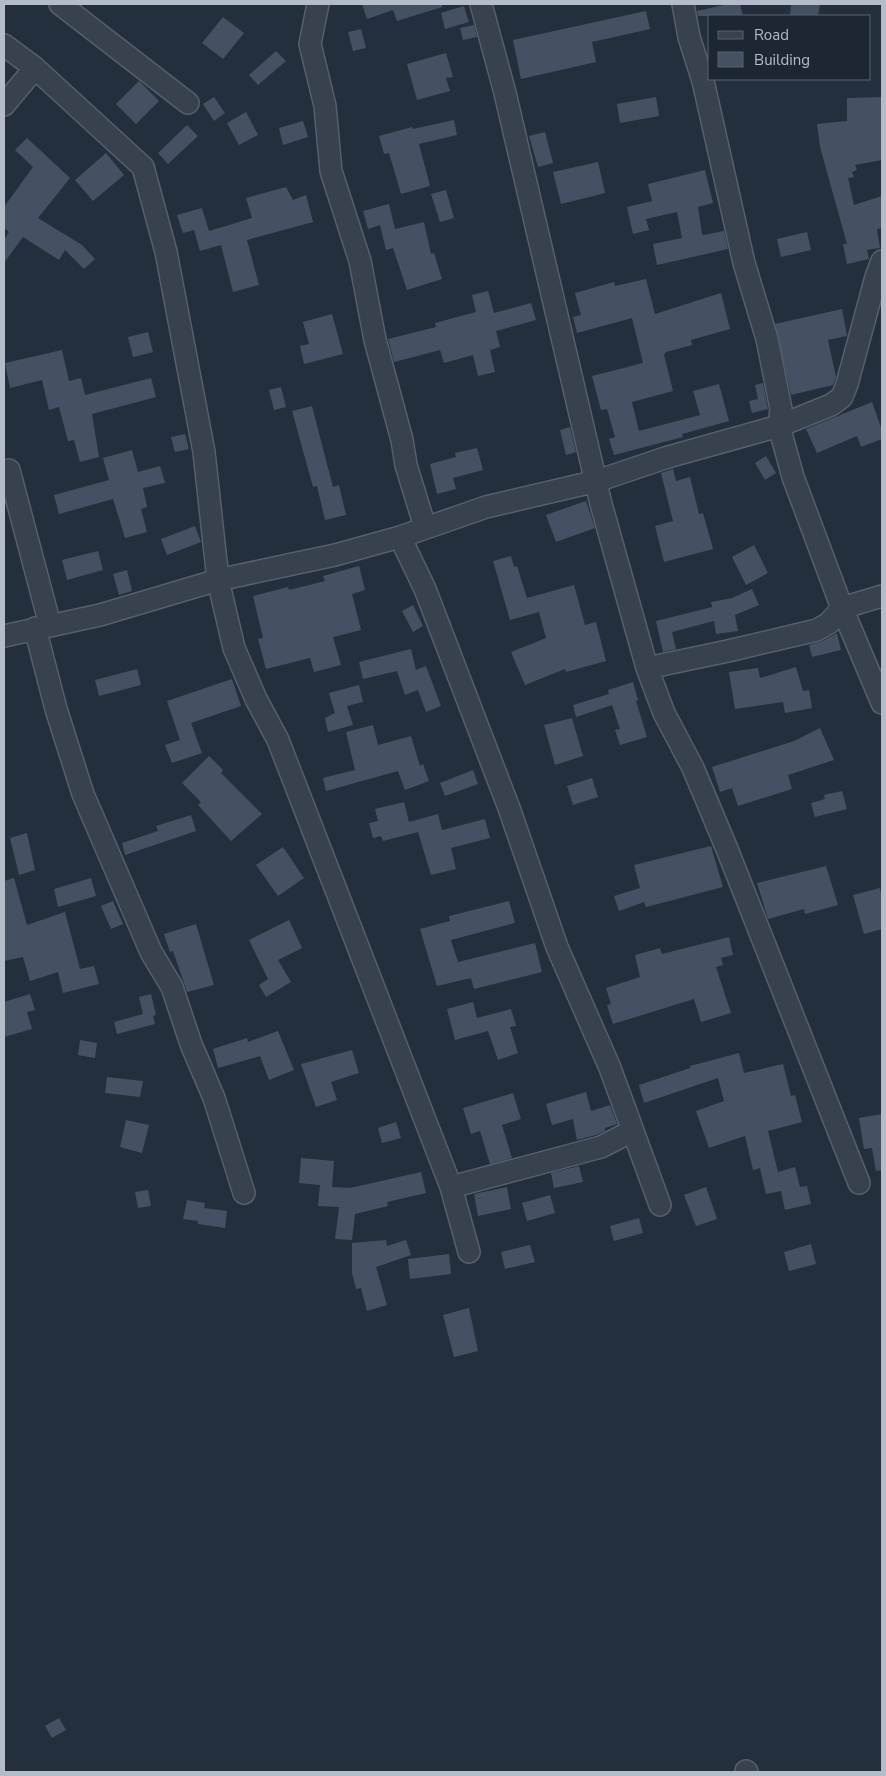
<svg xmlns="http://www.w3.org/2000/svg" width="886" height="1776" font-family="'Nunito Sans',sans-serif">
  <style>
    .building { fill: #455162 }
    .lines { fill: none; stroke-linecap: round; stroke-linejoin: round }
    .minor-casing { stroke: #565f6c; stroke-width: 24 }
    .minor { stroke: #38414e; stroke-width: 21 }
  </style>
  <rect width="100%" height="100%" fill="#242f3e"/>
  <path class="building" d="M 362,4 L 442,4 L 442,7 L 397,21 L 393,10 L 367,19 Z
    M 728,4 L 740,4 L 743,16 L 698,16 L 697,11 Z
    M 791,4 L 820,4 L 818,16 L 790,16 Z
    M 464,6 L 469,22 L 445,29 L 441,13 Z
    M 646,11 L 650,29 L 592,42 L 596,62 L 521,79 L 513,40 Z
    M 223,17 L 244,33 L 223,59 L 202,43 Z
    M 474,25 L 477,37 L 463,40 L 460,28 Z
    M 361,29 L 366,48 L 353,51 L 348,32 Z
    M 276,51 L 286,61 L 258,85 L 249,75 Z
    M 446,53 L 453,77 L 446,78 L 450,91 L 417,100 L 407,64 Z
    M 139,81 L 159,101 L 136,124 L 116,104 Z
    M 214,97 L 225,113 L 214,121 L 203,104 Z
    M 656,97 L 659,116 L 620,123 L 617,104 Z
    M 882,97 L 882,160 L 855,165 L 857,170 L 852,172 L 854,177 L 848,178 L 854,205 L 882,196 L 882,228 L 877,229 L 880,248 L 867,250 L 869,259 L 847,264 L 843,244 L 847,244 L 820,147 L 817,124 L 847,121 L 847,98 Z
    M 246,112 L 258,135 L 239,145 L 227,123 Z
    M 454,120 L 457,135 L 419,144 L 430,186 L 401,194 L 389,153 L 384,154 L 379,136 L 412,127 L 413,129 Z
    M 303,121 L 308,137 L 283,145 L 279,128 Z
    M 187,125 L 198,136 L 168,164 L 158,153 Z
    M 545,132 L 553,163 L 538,167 L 529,136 Z
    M 27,138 L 70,178 L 38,218 L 82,245 L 95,259 L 84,269 L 65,250 L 59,260 L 23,237 L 4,263 L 4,240 L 9,232 L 4,228 L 4,207 L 33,167 L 15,150 Z
    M 106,153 L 124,175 L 93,201 L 75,180 Z
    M 598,162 L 605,193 L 561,204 L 553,172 Z
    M 705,170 L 713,203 L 698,207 L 702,234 L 704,235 L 724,231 L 728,249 L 657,265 L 653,244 L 682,238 L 677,212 L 646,219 L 649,230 L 633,234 L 627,207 L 652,201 L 648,184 Z
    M 286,187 L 293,200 L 306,195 L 313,222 L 247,240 L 259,285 L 233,292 L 221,245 L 200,251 L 194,230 L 183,233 L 177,215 L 202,208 L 209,231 L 252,218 L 246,198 Z
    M 446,190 L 454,218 L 440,222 L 431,194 Z
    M 389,204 L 395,229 L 424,222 L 431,254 L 434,253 L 442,279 L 407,290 L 393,248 L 386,250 L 380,225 L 368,229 L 363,211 Z
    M 807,232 L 811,250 L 781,257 L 777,239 Z
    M 646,279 L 655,314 L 721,293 L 730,329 L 691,340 L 692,345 L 666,352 L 664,355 L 673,391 L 632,402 L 639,431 L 700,415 L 693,391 L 719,384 L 729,421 L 682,434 L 683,437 L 614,455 L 609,439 L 615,437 L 607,409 L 601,410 L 592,376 L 643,363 L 632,318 L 577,333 L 573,317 L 581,315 L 575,293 L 614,282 L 615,286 Z
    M 488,291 L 494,313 L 531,303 L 536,320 L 496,331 L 500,347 L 490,350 L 495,372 L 478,376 L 473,355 L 444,363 L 440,350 L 394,362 L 388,339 L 436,327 L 435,323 L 476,312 L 472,295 Z
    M 842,309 L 847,336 L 828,340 L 836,377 L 833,385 L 791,395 L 775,324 Z
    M 332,314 L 343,354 L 304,364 L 300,346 L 309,344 L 303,322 Z
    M 148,332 L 153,352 L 133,357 L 128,337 Z
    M 62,350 L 69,381 L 81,378 L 85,395 L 151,378 L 156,397 L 92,414 L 99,457 L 80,462 L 74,440 L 68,441 L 59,407 L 49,410 L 42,380 L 10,388 L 5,363 Z
    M 763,383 L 768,409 L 752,413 L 749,401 L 758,399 L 755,385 Z
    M 281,387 L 286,407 L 274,410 L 269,390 Z
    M 872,402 L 882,430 L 882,439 L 861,447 L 857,436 L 817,453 L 806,429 Z
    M 312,406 L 333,487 L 339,485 L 346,515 L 325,520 L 317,486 L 313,487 L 292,411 Z
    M 570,427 L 576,452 L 566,455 L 560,430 Z
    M 185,434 L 189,449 L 175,452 L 171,437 Z
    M 477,448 L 483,470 L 453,478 L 456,489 L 437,494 L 430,464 L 456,457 L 455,453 Z
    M 132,450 L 138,472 L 160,466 L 165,483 L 143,488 L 147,507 L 141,509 L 147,532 L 125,538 L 113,499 L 59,514 L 54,495 L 109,480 L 103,458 Z
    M 766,456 L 776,473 L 765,480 L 755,463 Z
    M 673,469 L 676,481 L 690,477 L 699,514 L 703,513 L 713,549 L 664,562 L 655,526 L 673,521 L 661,473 Z
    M 586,501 L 595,528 L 556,542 L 546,515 Z
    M 195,526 L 201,542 L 167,555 L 161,539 Z
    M 754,545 L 768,573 L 746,585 L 732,557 Z
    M 98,551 L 103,570 L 67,580 L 62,560 Z
    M 511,556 L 514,567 L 517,566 L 527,598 L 574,585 L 585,625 L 596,622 L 606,661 L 566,672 L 565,669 L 525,685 L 511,652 L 546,638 L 539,612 L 510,620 L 493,561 Z
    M 359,566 L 365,590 L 352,594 L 361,630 L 333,637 L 341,665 L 314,672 L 310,658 L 266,669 L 258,639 L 263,638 L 253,596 L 288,587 L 289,590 L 325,581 L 323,576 Z
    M 127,570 L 132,591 L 119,595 L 113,574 Z
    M 752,589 L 759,605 L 735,615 L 738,631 L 716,634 L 714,621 L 672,632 L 676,649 L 663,652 L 656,621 L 712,607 L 711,602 L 732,598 Z
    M 413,605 L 423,626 L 413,632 L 402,611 Z
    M 837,633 L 841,650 L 812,657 L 809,645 L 823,641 Z
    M 411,649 L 416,670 L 426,666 L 441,706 L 426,712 L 418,690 L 405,695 L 397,671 L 363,679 L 359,662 Z
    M 796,667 L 803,691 L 809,690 L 812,708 L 785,713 L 783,702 L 735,709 L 729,672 L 758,668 L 760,678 Z
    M 137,669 L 141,685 L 99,696 L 95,680 Z
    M 232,679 L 241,706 L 191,723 L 202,753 L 172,763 L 165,745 L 180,740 L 167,701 Z
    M 633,682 L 638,700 L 636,701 L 647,737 L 620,745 L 615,730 L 620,729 L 612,705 L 576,717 L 573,705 L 609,694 L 608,690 Z
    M 359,685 L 363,702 L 347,706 L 353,725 L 328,732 L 325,718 L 335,713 L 329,693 Z
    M 572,718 L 583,756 L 555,765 L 544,725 Z
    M 373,725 L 378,745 L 411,736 L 420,766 L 423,764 L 429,781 L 405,790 L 398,771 L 326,791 L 323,778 L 355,770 L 346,732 Z
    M 820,728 L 834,760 L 788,775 L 792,789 L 738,806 L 732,788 L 720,792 L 712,767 L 794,741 Z
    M 209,756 L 223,770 L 221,773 L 262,814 L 231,841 L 198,805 L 201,802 L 182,783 Z
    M 473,770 L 478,784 L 445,796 L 440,783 Z
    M 592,778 L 598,797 L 573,805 L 567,786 Z
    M 842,791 L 847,809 L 815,817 L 811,803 L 825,799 L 824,795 Z
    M 404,802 L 409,822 L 438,814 L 442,830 L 485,819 L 490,838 L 451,848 L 456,869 L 431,875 L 418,832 L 383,841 L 381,836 L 373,838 L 369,823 L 378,821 L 375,809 Z
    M 191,815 L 196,831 L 125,855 L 122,843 L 158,831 L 156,826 Z
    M 27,833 L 35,870 L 19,875 L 10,838 Z
    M 711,846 L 723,887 L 646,907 L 644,902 L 619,911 L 614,896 L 640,888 L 634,865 Z
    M 283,847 L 304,878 L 278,896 L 256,865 Z
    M 826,866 L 838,905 L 805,914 L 804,909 L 768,919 L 757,883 Z
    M 14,878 L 27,925 L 65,912 L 80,969 L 94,966 L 99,984 L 63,993 L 58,972 L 30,981 L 23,957 L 4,961 L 4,881 Z
    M 91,878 L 96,896 L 58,907 L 54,889 Z
    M 880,888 L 882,898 L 882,929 L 864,934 L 853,895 Z
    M 113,901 L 123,924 L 111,929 L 101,906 Z
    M 509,901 L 515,923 L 451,940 L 458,962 L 535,943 L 542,972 L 474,989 L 471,978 L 437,986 L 420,929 L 450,921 L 449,916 Z
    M 289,920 L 302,948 L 278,960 L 291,982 L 266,997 L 259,985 L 268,979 L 249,940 Z
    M 196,924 L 214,985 L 187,992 L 173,951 L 170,952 L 164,934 Z
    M 729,937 L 733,955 L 721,958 L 723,965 L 716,967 L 731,1013 L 701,1022 L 694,999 L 613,1024 L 607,1005 L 611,1004 L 606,988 L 640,977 L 635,955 L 660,948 L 662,954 Z
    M 30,994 L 35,1010 L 27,1012 L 32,1029 L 4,1037 L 4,1002 Z
    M 151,994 L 156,1015 L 153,1016 L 155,1024 L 117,1034 L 114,1022 L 143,1014 L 139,997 Z
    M 473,1002 L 477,1018 L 511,1009 L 516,1026 L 510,1027 L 518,1053 L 498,1060 L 488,1031 L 455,1040 L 447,1009 Z
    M 278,1031 L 294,1070 L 269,1080 L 260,1056 L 218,1068 L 213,1049 L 247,1038 L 248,1042 Z
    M 80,1040 L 97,1043 L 95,1058 L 78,1055 Z
    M 352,1050 L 359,1073 L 331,1082 L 337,1100 L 316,1107 L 301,1064 Z
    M 739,1053 L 744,1073 L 783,1064 L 791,1096 L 795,1095 L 802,1122 L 768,1131 L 778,1172 L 795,1167 L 800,1187 L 807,1186 L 811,1204 L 785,1210 L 781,1191 L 766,1194 L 760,1168 L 753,1170 L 745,1136 L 709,1148 L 696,1111 L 724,1101 L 718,1078 L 644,1103 L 639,1085 L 690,1068 L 690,1066 Z
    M 107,1077 L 143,1081 L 140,1097 L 105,1093 Z
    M 586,1092 L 591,1111 L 610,1105 L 617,1124 L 605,1128 L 605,1131 L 596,1135 L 577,1140 L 573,1119 L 552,1125 L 546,1104 Z
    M 513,1093 L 521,1119 L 502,1125 L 512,1158 L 490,1164 L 480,1131 L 471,1134 L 463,1108 Z
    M 882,1114 L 882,1170 L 876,1171 L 872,1148 L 864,1149 L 859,1118 Z
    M 126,1120 L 149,1125 L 142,1153 L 120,1147 Z
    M 396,1122 L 401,1138 L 382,1143 L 378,1128 Z
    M 301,1158 L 334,1161 L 332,1187 L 350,1188 L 421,1172 L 426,1193 L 387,1202 L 388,1206 L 355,1214 L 352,1240 L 335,1239 L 339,1207 L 318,1206 L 320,1185 L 299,1183 Z
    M 579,1166 L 583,1182 L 554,1188 L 551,1173 Z
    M 507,1187 L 511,1209 L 478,1216 L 474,1194 Z
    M 706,1187 L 717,1219 L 696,1226 L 684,1195 Z
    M 148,1190 L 151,1206 L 138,1208 L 135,1192 Z
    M 550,1195 L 555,1213 L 527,1221 L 522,1203 Z
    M 187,1200 L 205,1203 L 204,1208 L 227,1211 L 225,1228 L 198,1224 L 198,1221 L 183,1219 Z
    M 639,1218 L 643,1233 L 614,1241 L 610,1226 Z
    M 386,1240 L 387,1246 L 406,1240 L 411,1255 L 376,1267 L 387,1305 L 367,1311 L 361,1288 L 356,1289 L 352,1273 L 352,1243 Z
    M 811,1244 L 816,1264 L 789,1271 L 784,1252 Z
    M 530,1245 L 535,1262 L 505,1269 L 501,1252 Z
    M 449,1254 L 451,1274 L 410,1279 L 408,1259 Z
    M 469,1308 L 478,1351 L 454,1357 L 443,1315 Z
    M 59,1718 L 66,1730 L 52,1738 L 45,1726 Z"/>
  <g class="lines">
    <defs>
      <path id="minor" d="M 60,4 L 188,103
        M 318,4 L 310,44 L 325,106 L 331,171 L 360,261 L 375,340 L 402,440 L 406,465 L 425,527
        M 481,4 L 505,93 L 601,504 L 647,668 L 664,713 L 693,768 L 727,849 L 859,1183
        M 683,4 L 689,37 L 703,81 L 744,263 L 767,339 L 781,409 L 779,426 L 793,477 L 842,608 L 882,703
        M 4,45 L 35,68 L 143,167 L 166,252 L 204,452 L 218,580 L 234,648 L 256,699 L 278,740 L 451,1187 L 469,1252
        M 4,105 L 35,68
        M 9,470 L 50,625
        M 400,537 L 425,589 L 509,808 L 557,947 L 610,1068 L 660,1205
        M 35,628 L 56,709 L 83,794 L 151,952 L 172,987 L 191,1044 L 214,1098 L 244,1193
        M 4,636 L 100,615 L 218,580 L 335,555 L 400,537 L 486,507 L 597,481 L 668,457 L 779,426 L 831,405 L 842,397 L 847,384 L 876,277 L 882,261
        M 647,668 L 728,651 L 817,630 L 829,623 L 842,608 L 882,596
        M 451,1187 L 601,1147 L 632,1131
        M 746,1771 L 747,1772"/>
    </defs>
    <use href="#minor" class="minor-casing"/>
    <use href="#minor" class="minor"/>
  </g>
  <rect width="886" height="1776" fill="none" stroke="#b4bcc9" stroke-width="10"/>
  <rect x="708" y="15" width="162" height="65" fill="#1d2633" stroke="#59626f"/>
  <rect x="718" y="31" width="25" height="8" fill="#38414e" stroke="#59626f"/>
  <text x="754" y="40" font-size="15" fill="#b4bcc9">Road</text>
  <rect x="718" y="52" width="25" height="15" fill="#455162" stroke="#59626f"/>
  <text x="754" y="65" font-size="15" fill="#b4bcc9">Building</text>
</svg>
